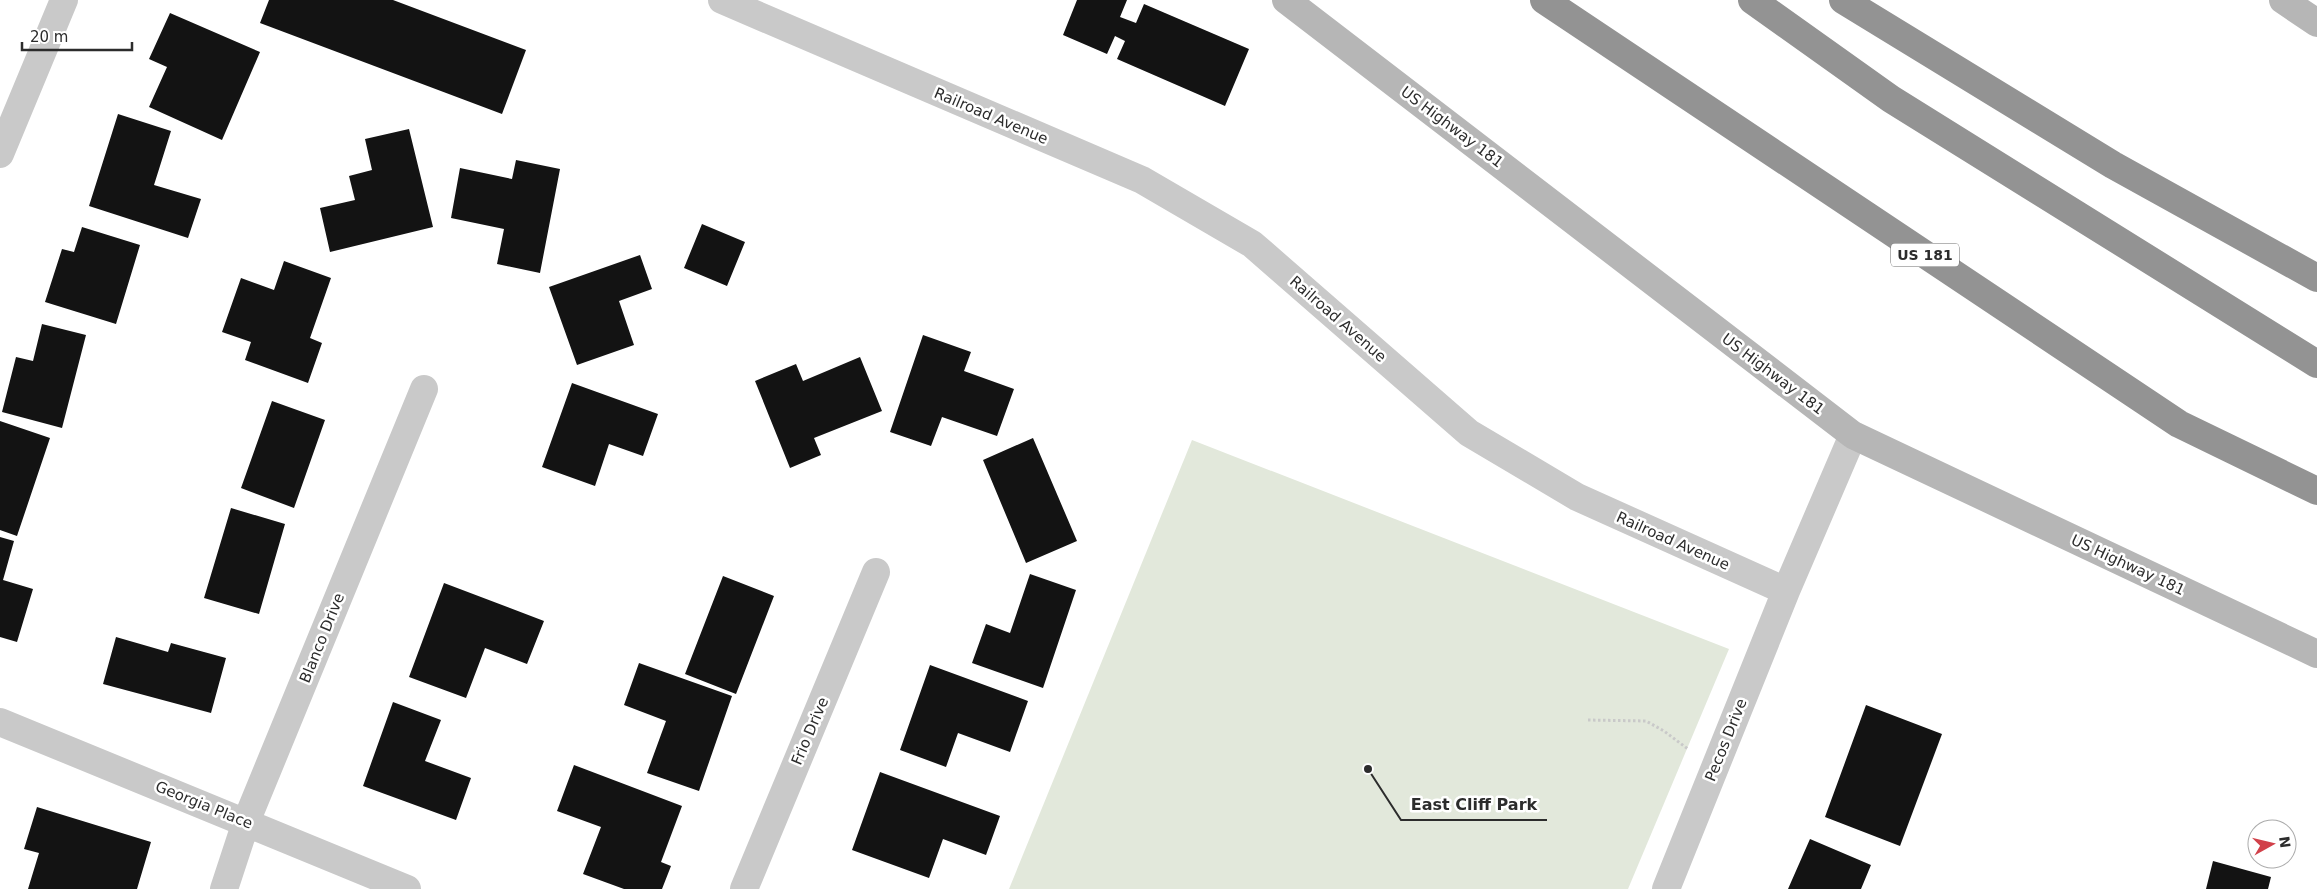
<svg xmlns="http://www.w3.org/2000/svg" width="2317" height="889" font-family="'DejaVu Sans',sans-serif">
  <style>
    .green { fill: #e2e8db }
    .building { fill: #131313 }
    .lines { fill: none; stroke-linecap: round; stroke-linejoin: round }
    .path { stroke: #c9c9c9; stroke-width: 3; stroke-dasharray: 2.5 2.5; stroke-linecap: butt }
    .minor { stroke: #c9c9c9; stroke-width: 28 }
    .secondary { stroke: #b6b6b6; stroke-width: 28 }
    .motorway { stroke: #939393; stroke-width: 28 }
    .labels { text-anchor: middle; stroke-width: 5; stroke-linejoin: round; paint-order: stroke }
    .shield { fill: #fff; stroke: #6b6b6b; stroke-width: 1 }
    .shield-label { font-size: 14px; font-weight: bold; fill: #2c2c2c }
    .street-label { font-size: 15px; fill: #2c2c2c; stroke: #fff }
    .leader { fill: none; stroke: #2c2c2c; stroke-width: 2 }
    .callout-dot { fill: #2c2c2c; stroke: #fff; stroke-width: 2 }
    .callout-label { font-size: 16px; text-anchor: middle; font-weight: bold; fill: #2c2c2c; stroke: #fff; stroke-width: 5; stroke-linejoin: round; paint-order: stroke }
  </style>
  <rect width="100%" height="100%" fill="#fff"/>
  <path class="green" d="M 1192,440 L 1729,649 L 1628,889 L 1009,889 Z"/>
  <path class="building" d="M 269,0 L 393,0 L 526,50 L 502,114 L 260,23 Z
    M 1077,0 L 1127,0 L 1120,17 L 1136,23 L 1144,4 L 1249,49 L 1225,106 L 1117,59 L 1125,41 L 1115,36 L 1107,54 L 1063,35 Z
    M 170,13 L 260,52 L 222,140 L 149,107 L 167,67 L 149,59 Z
    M 118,114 L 171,131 L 154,185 L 201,199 L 188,238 L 89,206 Z
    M 409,129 L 433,227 L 330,252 L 320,208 L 355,200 L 349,176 L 372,170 L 365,139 Z
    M 516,160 L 560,169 L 540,273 L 497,264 L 504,229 L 451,218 L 460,168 L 512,179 Z
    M 702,224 L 745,242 L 727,286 L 684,268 Z
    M 82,227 L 140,245 L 116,324 L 45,302 L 62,249 L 74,252 Z
    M 640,255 L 652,289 L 619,301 L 634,345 L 577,365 L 549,287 Z
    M 284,261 L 331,278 L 310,338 L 322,343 L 308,383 L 245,360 L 251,342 L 222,332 L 241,278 L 274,290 Z
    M 42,324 L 86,335 L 62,428 L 2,412 L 16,357 L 33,361 Z
    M 923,335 L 971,352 L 964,371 L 1014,389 L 997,436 L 942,417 L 931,446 L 890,432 Z
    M 860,357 L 882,411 L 814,438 L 821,455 L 790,468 L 755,381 L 796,364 L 803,381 Z
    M 572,383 L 658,414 L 643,456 L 609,444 L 595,486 L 542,467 Z
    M 272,401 L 325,420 L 294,508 L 241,488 Z
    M 0,421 L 50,438 L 17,536 L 0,530 Z
    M 1033,438 L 1077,541 L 1026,563 L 983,460 Z
    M 231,508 L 285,524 L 259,614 L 204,598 Z
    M 0,537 L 14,541 L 3,580 L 33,589 L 17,642 L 0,637 Z
    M 1030,574 L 1076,590 L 1043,688 L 972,663 L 986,624 L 1010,633 Z
    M 723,576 L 774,596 L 736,694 L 685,674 Z
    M 444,583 L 544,621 L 527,664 L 485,648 L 466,698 L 409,677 Z
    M 116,637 L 168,652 L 171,643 L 226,658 L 211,713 L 103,684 Z
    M 639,663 L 732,696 L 699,791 L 647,773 L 666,721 L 624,705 Z
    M 930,665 L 1028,701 L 1010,752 L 958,733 L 946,767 L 900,750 Z
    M 393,702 L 441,720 L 425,761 L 471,778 L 456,820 L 363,786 Z
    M 1866,705 L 1942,734 L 1900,846 L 1825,817 Z
    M 574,765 L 682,806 L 661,862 L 671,866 L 662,889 L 624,889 L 583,874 L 601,827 L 557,811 Z
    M 880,772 L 1000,816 L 986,855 L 943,839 L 929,878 L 852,850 Z
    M 37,807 L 151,842 L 137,889 L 28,889 L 39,853 L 24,849 Z
    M 1810,839 L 1871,865 L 1861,889 L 1788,889 Z
    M 2213,861 L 2271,877 L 2268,889 L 2206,889 Z"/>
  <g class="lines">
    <path class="path" d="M 1588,720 L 1646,721 L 1664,731 L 1688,749"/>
    <path class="minor" d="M 722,0 L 1142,180 L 1252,244 L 1469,433 L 1577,497 L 1786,591 L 1853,435
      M 0,154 L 64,0
      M 0,722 L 407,889
      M 224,889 L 246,822 L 424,389
      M 744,889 L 876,572
      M 1666,889 L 1786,591"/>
    <path class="secondary" d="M 1286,0 L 1853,435 L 2317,654
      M 2283,0 L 2317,23"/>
    <path class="motorway" d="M 1544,0 L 2179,424 L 2317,491
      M 1752,0 L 1891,99 L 2317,364
      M 1843,0 L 2113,165 L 2317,278"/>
  </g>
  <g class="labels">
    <rect class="shield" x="1891" y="243.5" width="68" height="23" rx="4"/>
    <g class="shield-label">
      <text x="1925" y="260">US 181</text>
    </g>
    <g class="street-label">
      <text transform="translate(991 116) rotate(23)" y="5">Railroad Avenue</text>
      <text transform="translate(1452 127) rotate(37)" y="5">US Highway 181</text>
      <text transform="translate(1338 319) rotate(41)" y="5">Railroad Avenue</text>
      <text transform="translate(1773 374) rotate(37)" y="5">US Highway 181</text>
      <text transform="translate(1673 541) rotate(24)" y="5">Railroad Avenue</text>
      <text transform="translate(2128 565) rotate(25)" y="5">US Highway 181</text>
      <text transform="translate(322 638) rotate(-68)" y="5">Blanco Drive</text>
      <text transform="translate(810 731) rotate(-67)" y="5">Frio Drive</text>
      <text transform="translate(1726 740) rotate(-68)" y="5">Pecos Drive</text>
      <text transform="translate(204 805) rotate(22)" y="5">Georgia Place</text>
    </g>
  </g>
  <path class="leader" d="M1368 769L1401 820H1547"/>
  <circle class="callout-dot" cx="1368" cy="769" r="5"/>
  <g class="callout-label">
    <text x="1474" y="810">East Cliff Park</text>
  </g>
  <g transform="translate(2272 844) rotate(82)"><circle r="24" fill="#ffffff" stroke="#ababab"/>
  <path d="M0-4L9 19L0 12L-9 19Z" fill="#d1414a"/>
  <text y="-8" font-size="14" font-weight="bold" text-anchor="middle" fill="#2c2c2c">N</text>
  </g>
  <path d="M22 42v8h110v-8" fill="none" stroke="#2c2c2c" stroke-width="2.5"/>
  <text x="30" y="42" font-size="15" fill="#2c2c2c" stroke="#ffffff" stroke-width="4" paint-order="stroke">20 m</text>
</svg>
